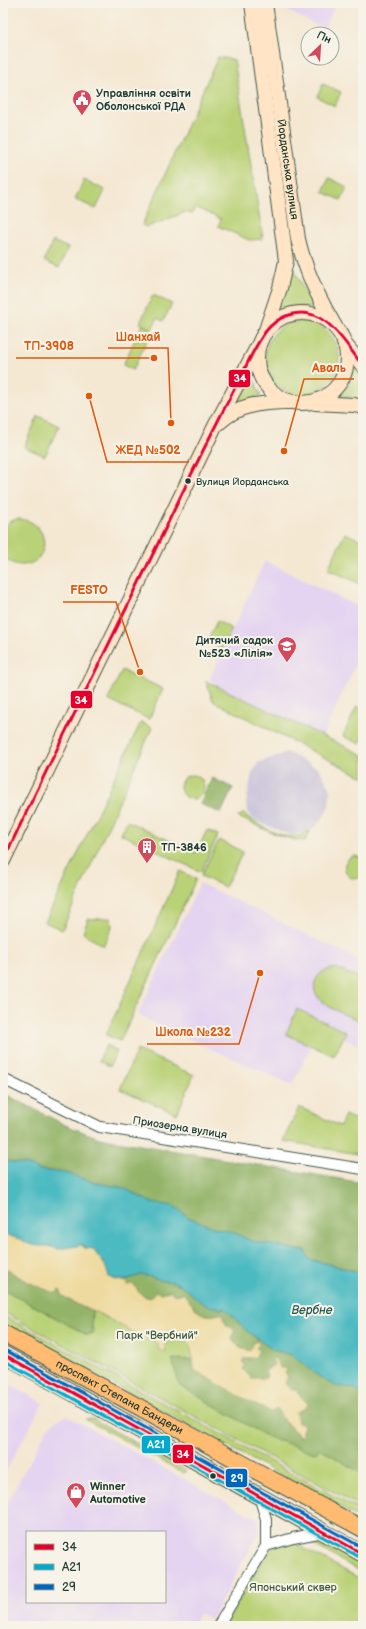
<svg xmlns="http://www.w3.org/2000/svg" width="366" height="1629" font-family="'Balsamiq Sans',sans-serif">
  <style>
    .built { fill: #e4d3f1; fill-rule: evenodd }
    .industrial { fill: #c6c0d9 }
    .green { fill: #bad277; stroke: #6c8856 }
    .forest { fill: #93b468; stroke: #59784e }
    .sand { fill: #eeda9e; stroke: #868c69 }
    .water { fill: #4bbac1; stroke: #357c7a }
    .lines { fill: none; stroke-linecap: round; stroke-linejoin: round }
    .minor-casing { stroke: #3f574c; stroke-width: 12 }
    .secondary-casing { stroke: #3f574c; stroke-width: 16 }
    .primary-casing { stroke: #3f574c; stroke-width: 18 }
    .minor { stroke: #fff; stroke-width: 10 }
    .secondary { stroke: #ffe4c6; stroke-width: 14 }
    .primary { stroke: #ffbb71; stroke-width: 16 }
    .bus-1-casing { stroke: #f7f3e8; stroke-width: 6 }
    .bus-2-casing { stroke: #f7f3e8; stroke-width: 6 }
    .bus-3-casing { stroke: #f7f3e8; stroke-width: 6 }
    .bus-1 { stroke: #e4002b; stroke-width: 3 }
    .bus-2 { stroke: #00a9ce; stroke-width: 3 }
    .bus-3 { stroke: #0065bd; stroke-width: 3 }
    .bus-dot { fill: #1f3d34; stroke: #f7f3e8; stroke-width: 1.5 }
    .labels { text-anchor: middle; stroke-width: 4; stroke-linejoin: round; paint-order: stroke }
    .bus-label { font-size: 10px; fill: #1f3d34; stroke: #f7f3e8; text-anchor: start }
    .poi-label { font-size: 11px; font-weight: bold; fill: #1f3d34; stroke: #f7f3e8; text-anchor: start }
    .street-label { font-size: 11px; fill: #1f3d34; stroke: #f7f3e8 }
    .park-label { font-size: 11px; fill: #3e5b41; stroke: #f7f3e8 }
    .water-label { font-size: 12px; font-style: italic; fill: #2a5c57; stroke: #f7f3e8 }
    .leader { fill: none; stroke: #de580e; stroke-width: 1.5 }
    .callout-dot { fill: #de580e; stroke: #f7f3e8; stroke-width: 1.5 }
    .callout-label { font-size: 12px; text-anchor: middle; font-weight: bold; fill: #de580e; stroke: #f7f3e8; stroke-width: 4; stroke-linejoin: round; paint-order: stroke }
    .line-badge { stroke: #f7f3e8; stroke-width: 1.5 }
    .badge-label { font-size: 11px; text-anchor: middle; font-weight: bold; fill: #fff }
  </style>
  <rect width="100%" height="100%" fill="#f7f3e8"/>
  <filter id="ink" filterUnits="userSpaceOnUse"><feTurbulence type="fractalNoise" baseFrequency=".025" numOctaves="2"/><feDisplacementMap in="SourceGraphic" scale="8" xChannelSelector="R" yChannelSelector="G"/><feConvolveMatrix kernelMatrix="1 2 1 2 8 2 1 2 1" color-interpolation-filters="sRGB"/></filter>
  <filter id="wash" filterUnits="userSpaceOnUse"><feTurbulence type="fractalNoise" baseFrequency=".012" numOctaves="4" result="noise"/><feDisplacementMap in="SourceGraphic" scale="16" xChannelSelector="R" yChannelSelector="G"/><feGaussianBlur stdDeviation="0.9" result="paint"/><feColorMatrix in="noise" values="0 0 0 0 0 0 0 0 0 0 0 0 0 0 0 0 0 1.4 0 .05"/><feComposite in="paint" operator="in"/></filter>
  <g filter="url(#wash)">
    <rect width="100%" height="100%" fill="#f4e8d3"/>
    <path class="built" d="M 283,3 L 336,3 L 324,29 L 284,9 Z
      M 265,561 L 363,609 L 363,648 L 323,735 L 319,735 L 212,683 L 210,678 Z
      M 200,883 L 363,962 L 363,1047 L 343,1038 L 334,1056 L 311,1046 L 292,1085 L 162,1027 L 138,1014 Z
      M 3,1381 L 43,1403 L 3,1476 Z
      M 67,1416 L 258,1519 L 260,1531 L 211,1619 L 199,1613 L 193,1626 L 3,1626 L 3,1511 L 47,1429 L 57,1420 ZM 27,1532 L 165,1532 L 165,1602 L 27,1602 Z"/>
    <path class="industrial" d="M 287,752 L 319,769 L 330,788 L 329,805 L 323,818 L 313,829 L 292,836 L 256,821 L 249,814 L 246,805 L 252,773 L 258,763 Z"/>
    <path class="green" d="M 218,57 L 234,60 L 263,239 L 249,240 L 218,226 L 221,219 L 195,207 L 192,214 L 186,212 L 147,227 L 142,225 Z
      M 323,84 L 341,92 L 335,106 L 317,97 Z
      M 329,178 L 347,187 L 341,200 L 323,192 Z
      M 84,180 L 105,190 L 96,209 L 75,199 Z
      M 53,241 L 68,248 L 59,268 L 44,261 Z
      M 290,263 L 307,295 L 316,309 L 295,306 L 277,312 Z
      M 153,295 L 172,304 L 163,321 L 157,318 L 152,329 L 140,323 Z
      M265 358a37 37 0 1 1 74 0a37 37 0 1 1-74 0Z
      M 142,325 L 152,330 L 133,370 L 123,365 Z
      M 354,362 L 363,372 L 363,399 L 337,397 L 351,381 Z
      M 249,369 L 261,395 L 228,409 Z
      M 38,416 L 59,426 L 45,456 L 24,447 Z
      M 16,519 C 51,518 53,564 22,565 C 15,565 8,562 3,556 L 3,528 L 9,522 Z
      M 345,533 L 363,541 L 363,585 L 328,569 Z
      M 217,621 L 232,629 L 222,649 L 207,642 Z
      M 122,670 L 163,689 L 149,719 L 108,700 Z
      M 206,681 L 363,755 L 363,777 L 213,701 Z
      M 357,706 L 363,709 L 363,737 L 360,744 L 343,736 Z
      M 141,722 L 152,728 L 62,930 L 45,922 Z
      M180 787a12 12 0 1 1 24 0a12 12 0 1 1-24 0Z
      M 244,813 C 253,823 279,837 292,837 C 299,837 304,833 310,831 L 305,841 C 282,840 259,826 238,817 Z
      M 127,821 L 196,853 L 207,830 L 218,835 L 201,872 L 121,834 Z
      M 219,840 L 243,852 L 225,887 L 201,876 Z
      M 353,856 L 356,856 L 363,859 L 363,876 C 348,886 336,863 353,856 Z
      M 180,871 L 196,879 L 120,1041 L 106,1035 Z
      M 111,918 L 112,928 L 103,946 L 83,933 L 88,919 Z
      M 336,968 L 363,980 L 363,1022 C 347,1015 303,1002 317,978 C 321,971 328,969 336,968 Z
      M 297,1009 L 346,1032 L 334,1056 L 286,1034 Z
      M 106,1045 L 117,1051 L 110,1066 L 99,1061 Z
      M 137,1050 L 194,1075 L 177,1114 L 120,1089 Z
      M 299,1107 L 340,1126 L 345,1115 L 363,1123 L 363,1155 L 283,1141 Z
      M 3,1234 L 130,1278 L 247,1331 L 363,1394 L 363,1508 L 3,1312 Z
      M 6,1317 L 363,1512 L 363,1520 L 3,1324 Z
      M 85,1419 L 93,1419 L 187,1471 L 184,1473 Z
      M 302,1538 L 317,1540 L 363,1565 L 363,1573 Z
      M 294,1541 L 301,1547 L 363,1580 L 363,1626 L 225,1626 L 265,1555 L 274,1547 Z"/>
    <path class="forest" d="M 212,778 L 233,788 L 221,813 L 200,804 Z
      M 3,1093 L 65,1125 L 99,1138 L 363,1183 L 363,1273 L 309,1259 L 305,1251 L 251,1241 L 233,1232 L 215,1228 L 188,1217 L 174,1206 L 152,1203 L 124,1188 L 93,1182 L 67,1173 L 41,1170 L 24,1164 L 3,1162 Z
      M 3,1267 L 24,1280 L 56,1293 L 59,1290 L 62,1291 L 61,1295 L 80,1306 L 92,1310 L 92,1326 L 94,1334 L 87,1335 L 3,1289 Z
      M 141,1275 L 152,1277 L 163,1281 L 173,1282 L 184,1287 L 192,1295 L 219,1309 L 225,1309 L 229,1312 L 247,1331 L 273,1350 L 292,1355 L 321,1378 L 353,1388 L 363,1394 L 363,1474 L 319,1448 L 317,1452 L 315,1453 L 268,1437 L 179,1385 L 172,1359 L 194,1360 L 257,1406 L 274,1410 L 277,1409 L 284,1421 L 301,1438 L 302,1430 L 298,1423 L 296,1412 L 302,1410 L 296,1390 L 292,1390 L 285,1384 L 288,1376 L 280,1369 L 274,1358 L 274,1365 L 267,1369 L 266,1378 L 251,1379 L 242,1369 L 242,1362 L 244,1358 L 249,1359 L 252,1348 L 250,1351 C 242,1348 237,1347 232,1339 C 233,1329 222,1323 223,1313 C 196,1322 197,1304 180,1293 L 175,1295 L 170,1291 L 160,1293 L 156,1292 L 150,1298 C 143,1296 139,1294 136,1287 L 127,1285 L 122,1281 Z"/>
    <path class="sand" d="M 3,1234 L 20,1239 L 29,1244 L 40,1246 L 48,1246 L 59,1249 L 82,1245 L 84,1248 L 92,1248 L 105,1265 L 113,1279 L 126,1282 L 127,1285 L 133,1284 C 140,1292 138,1295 150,1298 L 156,1291 L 160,1293 L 170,1291 L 175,1295 L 183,1293 C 196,1308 199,1321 223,1313 L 223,1318 L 227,1326 L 235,1329 L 232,1339 L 240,1348 L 250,1351 L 253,1343 L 258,1341 L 259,1345 L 256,1348 L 259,1350 L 255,1358 L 244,1358 L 242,1362 L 245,1365 L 243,1369 L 251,1378 L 266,1378 L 267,1375 L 265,1371 L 274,1365 L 272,1358 L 275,1358 L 280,1368 L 285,1368 L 287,1370 L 285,1374 L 288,1376 L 285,1384 L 292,1390 L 296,1390 L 299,1395 L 308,1404 L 305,1408 L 296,1412 L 298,1423 L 303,1424 L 304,1427 L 302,1430 L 302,1438 L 284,1421 L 277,1409 L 271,1412 L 257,1406 L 194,1370 C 194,1359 191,1345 183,1336 C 181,1333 175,1332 172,1330 L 165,1346 L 166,1353 L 158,1349 L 158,1344 L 152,1340 L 147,1340 L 92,1310 L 80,1306 L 61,1295 L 61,1291 L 59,1290 L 56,1293 C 36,1287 20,1278 3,1267 Z"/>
    <path class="water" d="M 6,1161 L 24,1164 L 41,1170 L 67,1173 L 93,1182 L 124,1188 L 152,1203 L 174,1206 L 188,1217 L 215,1228 L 233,1232 L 251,1241 L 305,1251 L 309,1259 L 363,1273 L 363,1394 L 353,1388 L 335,1386 L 321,1378 L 292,1355 L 273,1350 L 247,1331 L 229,1312 L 225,1309 L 209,1306 L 199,1301 L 184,1287 L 174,1282 L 163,1281 L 152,1277 L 141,1275 L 122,1281 L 109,1277 L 105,1265 L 92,1248 L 87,1249 L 82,1245 L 59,1249 L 48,1246 L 40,1246 L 29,1244 L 20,1239 L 3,1234 L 3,1162 Z"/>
  </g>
  <g filter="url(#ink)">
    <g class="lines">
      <defs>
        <path id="minor" d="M 3,1079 L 100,1127 L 363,1169
          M 259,1496 L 266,1519 L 266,1546 L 293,1538 L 323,1532
          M 218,1626 L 266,1546"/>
        <g id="secondary">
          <path d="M 252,3 L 286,261 L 280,288 L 265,333"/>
          <path id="s1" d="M 265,3 L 298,239 C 305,271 319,299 336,328"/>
          <circle cx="302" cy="358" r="45"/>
          <path d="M 344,343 L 363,366"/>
          <path d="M 315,403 L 354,405 L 363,407"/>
          <path d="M 220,422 C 240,403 263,403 289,402"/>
          <path d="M 3,861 L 215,426 L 261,340"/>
        </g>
        <g id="primary">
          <path id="s2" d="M 3,1333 L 363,1529"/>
          <path d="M 3,1354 L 363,1554"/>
        </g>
      </defs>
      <use href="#minor" class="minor-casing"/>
      <use href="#secondary" class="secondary-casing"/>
      <use href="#primary" class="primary-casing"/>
      <use href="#minor" class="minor"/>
      <use href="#secondary" class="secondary"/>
      <use href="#primary" class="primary"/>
      <defs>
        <path id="bus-1" d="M 3,861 C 56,749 112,639 166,527 C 189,478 213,430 238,382 C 247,365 254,347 266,331 C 271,325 278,319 286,316 C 324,302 343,341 363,366
          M 3,1354 L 363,1554"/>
        <path id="bus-2" d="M 3,1360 L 361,1558"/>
        <path id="bus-3" d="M 5,1350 L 363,1548"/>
      </defs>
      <use href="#bus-1" class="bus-1-casing"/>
      <use href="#bus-2" class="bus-2-casing"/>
      <use href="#bus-3" class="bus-3-casing"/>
      <use href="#bus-1" class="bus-1"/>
      <use href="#bus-2" class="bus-2"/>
      <use href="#bus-3" class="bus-3"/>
    </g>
  </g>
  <defs>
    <symbol id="civic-pin" viewBox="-11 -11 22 30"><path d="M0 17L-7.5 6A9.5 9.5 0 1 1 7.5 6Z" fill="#d1495b" stroke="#f7f3e8"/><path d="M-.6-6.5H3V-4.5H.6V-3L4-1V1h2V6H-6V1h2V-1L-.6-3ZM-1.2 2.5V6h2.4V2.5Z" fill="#fff"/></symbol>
    <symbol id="school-pin" viewBox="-11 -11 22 30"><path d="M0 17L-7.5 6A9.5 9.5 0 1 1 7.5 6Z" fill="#d1495b" stroke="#f7f3e8"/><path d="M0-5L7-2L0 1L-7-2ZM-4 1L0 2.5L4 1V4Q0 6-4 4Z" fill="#fff"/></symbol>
    <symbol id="building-pin" viewBox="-11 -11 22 30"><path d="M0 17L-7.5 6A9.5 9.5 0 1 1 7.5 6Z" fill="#d1495b" stroke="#f7f3e8"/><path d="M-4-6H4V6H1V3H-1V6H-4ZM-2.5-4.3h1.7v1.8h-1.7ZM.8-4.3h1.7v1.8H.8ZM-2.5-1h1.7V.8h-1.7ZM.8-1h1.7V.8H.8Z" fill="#fff"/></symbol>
    <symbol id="shop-pin" viewBox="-11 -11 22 30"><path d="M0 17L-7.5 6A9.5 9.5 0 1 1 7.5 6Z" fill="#d1495b" stroke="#f7f3e8"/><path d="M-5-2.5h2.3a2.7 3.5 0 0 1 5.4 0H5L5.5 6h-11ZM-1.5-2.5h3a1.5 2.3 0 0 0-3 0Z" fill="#fff"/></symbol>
  </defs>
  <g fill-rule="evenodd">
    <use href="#civic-pin" x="71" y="88" width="22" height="30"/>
    <use href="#school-pin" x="276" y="635" width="22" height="30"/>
    <use href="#building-pin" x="136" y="836" width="22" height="30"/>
    <use href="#shop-pin" x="65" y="1481" width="22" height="30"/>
  </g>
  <g class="bus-dot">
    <circle cx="188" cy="481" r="3.5"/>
    <circle cx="213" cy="1476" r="3.5"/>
  </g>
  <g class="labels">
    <g class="bus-label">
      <text x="196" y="485">Вулиця Йорданська</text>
    </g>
    <g class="poi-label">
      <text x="96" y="97">Управління освіти<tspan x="96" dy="13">Оболонської РДА</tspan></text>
      <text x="273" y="644" text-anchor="end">Дитячий садок<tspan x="273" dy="13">№523 «Лілія»</tspan></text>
      <text x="161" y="851">ТП-3846</text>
      <text x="90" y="1490">Winner<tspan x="90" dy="13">Automotive</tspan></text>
    </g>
    <g class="street-label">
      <text dy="4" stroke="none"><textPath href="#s1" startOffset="168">Йорданська вулиця</textPath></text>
      <text transform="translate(180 1127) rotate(9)" y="4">Приозерна вулиця</text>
      <text dy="4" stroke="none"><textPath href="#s2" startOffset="133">проспект Степана Бандери</textPath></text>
    </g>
    <g class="park-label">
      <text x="157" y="1339">Парк "Вербний"</text>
      <text x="293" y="1591">Японський сквер</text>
    </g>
    <g class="water-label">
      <text x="312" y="1314">Вербне</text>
    </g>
  </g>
  <path class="leader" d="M171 423L168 348H108M154 358L82 358H16M284 451L304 379H354M89 396L107 462H189M140 672L116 602H63M260 973L239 1044H147"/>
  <g class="callout-dot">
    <circle cx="171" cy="423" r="4"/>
    <circle cx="154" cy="358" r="4"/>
    <circle cx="284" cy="451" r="4"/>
    <circle cx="89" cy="396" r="4"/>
    <circle cx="140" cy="672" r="4"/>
    <circle cx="260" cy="973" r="4"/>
  </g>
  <g class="callout-label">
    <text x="138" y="341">Шанхай</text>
    <text x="49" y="350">ТП-3908</text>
    <text x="329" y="372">Аваль</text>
    <text x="148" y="454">ЖЕД №502</text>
    <text x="89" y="594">FESTO</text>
    <text x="193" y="1036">Школа №232</text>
  </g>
  <g class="line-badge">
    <rect x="228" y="369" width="23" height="19" rx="4" fill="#e4002b"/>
    <rect x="70" y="690" width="23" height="19" rx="4" fill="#e4002b"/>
    <rect x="141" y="1435" width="30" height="19" rx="4" fill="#00a9ce"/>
    <rect x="172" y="1444" width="22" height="20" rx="4" fill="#e4002b"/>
    <rect x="225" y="1468" width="23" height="20" rx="4" fill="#0065bd"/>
  </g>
  <g class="badge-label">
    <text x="240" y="382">34</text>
    <text x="81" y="704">34</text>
    <text x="156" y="1448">А21</text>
    <text x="183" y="1458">34</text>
    <text x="237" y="1482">29</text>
  </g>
  <rect width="366" height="1629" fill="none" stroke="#f7f3e8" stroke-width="16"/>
  <rect x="26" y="1531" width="140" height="72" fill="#f7f3e8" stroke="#a1aaa0"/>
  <rect x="34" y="1544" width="20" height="6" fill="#e4002b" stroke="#a1aaa0"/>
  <text x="62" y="1551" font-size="12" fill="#1f3d34">34</text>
  <rect x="34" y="1564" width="20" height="6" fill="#00a9ce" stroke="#a1aaa0"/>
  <text x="62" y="1571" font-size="12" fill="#1f3d34">А21</text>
  <rect x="34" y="1584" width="20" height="6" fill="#0065bd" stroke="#a1aaa0"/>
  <text x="62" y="1591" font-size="12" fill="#1f3d34">29</text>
  <g transform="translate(320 46) rotate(25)"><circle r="19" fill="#f7f3e8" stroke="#a1aaa0"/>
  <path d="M0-3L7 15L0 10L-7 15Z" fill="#d1495b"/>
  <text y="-6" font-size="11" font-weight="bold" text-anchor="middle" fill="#1f3d34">Пн</text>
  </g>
</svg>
